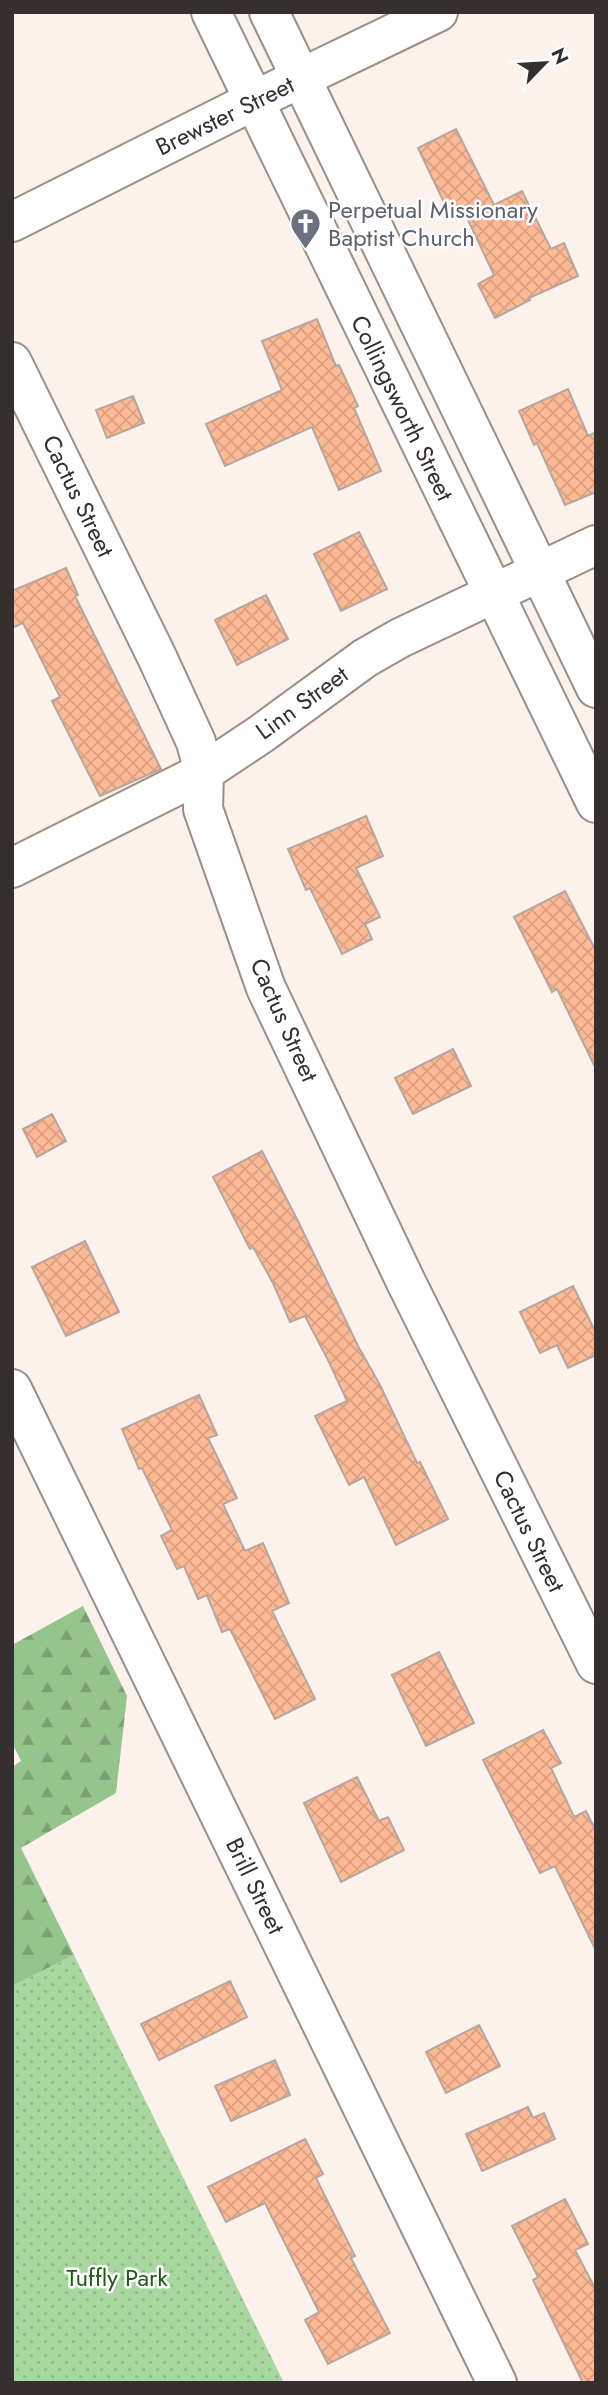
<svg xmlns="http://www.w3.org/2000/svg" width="608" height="2395" font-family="Jost,sans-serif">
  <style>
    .grass { fill: url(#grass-dots) }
    .forest { fill: url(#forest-firs) }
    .building { fill: url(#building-cross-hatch); stroke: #b5a79f; stroke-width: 2 }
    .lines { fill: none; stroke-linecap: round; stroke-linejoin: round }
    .street-casing { stroke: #9b8e87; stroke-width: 42 }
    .secondary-casing { stroke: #9b8e87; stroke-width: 42 }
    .street { stroke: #fff; stroke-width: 38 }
    .secondary { stroke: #fff; stroke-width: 38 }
    .labels { text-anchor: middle; stroke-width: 5; stroke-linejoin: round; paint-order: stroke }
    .street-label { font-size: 24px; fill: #35302d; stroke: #fff }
    .worship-label { font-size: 24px; fill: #5b616d; stroke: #fff; text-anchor: start }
    .park-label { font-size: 24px; fill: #1c5b10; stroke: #fff }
  </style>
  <defs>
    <pattern id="grass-dots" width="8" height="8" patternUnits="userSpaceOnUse" patternTransform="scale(1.75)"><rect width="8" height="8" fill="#a8d8a0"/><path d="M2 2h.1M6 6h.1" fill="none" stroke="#91ba8a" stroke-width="1.8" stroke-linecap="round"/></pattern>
    <pattern id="forest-firs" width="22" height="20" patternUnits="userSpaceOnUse" patternTransform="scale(1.75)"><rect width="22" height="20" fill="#95c48c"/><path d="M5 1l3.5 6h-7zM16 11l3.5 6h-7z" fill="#7aa073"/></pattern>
    <pattern id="building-cross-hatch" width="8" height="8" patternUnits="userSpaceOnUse" patternTransform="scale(1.75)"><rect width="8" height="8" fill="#feba95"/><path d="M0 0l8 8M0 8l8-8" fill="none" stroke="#daa081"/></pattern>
  </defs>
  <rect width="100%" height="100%" fill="#fdf1eb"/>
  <path class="grass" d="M 74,1955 L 284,2383 L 12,2383 L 12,1986 Z"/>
  <path class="forest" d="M 83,1606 L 127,1696 L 116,1793 L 21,1848 L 74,1955 L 12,1986 L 12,1767 L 21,1761 L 12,1743 L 12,1645 Z"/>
  <path class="building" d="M 456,129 L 494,205 L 522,191 L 551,249 L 564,243 L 578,276 L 529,298 L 530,300 L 495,318 L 478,284 L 494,275 L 461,205 L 448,211 L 418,148 Z
    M 317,319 L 336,366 L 339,365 L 358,406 L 354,408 L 381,471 L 339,490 L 312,427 L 225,466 L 206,424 L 282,390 L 262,341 Z
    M 568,389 L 588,436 L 596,432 L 596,492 L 565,505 L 537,443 L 534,445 L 519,411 Z
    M 133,396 L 144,423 L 107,438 L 96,410 Z
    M 359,532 L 387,589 L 341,611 L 314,554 Z
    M 66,568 L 78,595 L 75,596 L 161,769 L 100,796 L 52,701 L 60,697 L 23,623 L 12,628 L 12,591 Z
    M 266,595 L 288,639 L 237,665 L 215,620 Z
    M 366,816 L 383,856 L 356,868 L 380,917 L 365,924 L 372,939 L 342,954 L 310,888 L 306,890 L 288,849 Z
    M 565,891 L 596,951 L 596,1069 L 557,989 L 552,992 L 514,917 Z
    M 453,1049 L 471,1086 L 413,1114 L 395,1078 Z
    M 52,1114 L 66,1141 L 37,1157 L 23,1129 Z
    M 262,1151 L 299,1223 L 358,1346 L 380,1385 L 417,1463 L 420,1462 L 448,1519 L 396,1545 L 364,1477 L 349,1485 L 315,1416 L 347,1401 L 329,1362 L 305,1316 L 290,1322 L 273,1283 L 253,1247 L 250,1249 L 213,1177 Z
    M 85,1241 L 119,1312 L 66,1336 L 32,1267 Z
    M 573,1286 L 596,1333 L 596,1355 L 568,1368 L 557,1345 L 540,1353 L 520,1312 Z
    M 199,1395 L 217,1435 L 208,1438 L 237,1498 L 223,1504 L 245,1551 L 263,1543 L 289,1603 L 272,1611 L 315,1699 L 275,1719 L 230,1629 L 222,1632 L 207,1595 L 198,1599 L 184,1566 L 177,1569 L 161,1536 L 172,1530 L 142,1468 L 139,1469 L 122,1429 Z
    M 439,1652 L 474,1723 L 426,1746 L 392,1675 Z
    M 543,1730 L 561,1763 L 551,1768 L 574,1817 L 586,1811 L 596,1831 L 596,1951 L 555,1866 L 540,1873 L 483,1760 Z
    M 357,1777 L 379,1821 L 388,1817 L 404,1850 L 341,1882 L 304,1803 Z
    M 230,1981 L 247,2017 L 159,2060 L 141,2024 Z
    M 479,2025 L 500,2066 L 446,2093 L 426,2052 Z
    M 275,2060 L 290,2095 L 231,2121 L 215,2086 Z
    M 528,2107 L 533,2118 L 544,2113 L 555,2139 L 482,2171 L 466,2134 Z
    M 305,2139 L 323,2174 L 316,2178 L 355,2256 L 351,2258 L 390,2333 L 328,2364 L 305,2320 L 319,2312 L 265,2203 L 226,2222 L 208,2187 Z
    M 565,2199 L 588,2244 L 575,2250 L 596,2290 L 596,2383 L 583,2383 L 533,2280 L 538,2277 L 512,2226 Z"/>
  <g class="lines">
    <defs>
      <path id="street" d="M 12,222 L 253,101 L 438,12
        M 12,362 L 157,657 L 196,742 L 204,772 L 203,809 L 266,988 L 406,1282 L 596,1664
        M 12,868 L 204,772 L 261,734 L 365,658 L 400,638 L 596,545
        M 12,1389 L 497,2383"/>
      <path id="secondary" d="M 211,12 L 596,803
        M 269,12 L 596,688"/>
    </defs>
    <use href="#street" class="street-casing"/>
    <use href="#secondary" class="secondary-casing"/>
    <use href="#street" class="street"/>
    <use href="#secondary" class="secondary"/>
  </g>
  <defs>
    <symbol id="church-pin" viewBox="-11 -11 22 30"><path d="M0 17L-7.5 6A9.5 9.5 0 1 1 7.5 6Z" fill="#6b7280" stroke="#fff"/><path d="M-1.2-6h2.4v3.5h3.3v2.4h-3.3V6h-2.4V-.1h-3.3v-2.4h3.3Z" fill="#fff"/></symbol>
  </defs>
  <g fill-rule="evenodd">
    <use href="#church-pin" x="288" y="206" width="35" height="47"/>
  </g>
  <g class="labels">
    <g class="street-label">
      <text transform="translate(225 116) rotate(-26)" y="8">Brewster Street</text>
      <text transform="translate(402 408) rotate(64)" y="8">Collingsworth Street</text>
      <text transform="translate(78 496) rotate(64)" y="8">Cactus Street</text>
      <text transform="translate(302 703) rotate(-36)" y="8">Linn Street</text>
      <text transform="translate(284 1020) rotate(66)" y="8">Cactus Street</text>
      <text transform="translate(529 1531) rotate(64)" y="8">Cactus Street</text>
      <text transform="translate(255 1886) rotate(64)" y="8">Brill Street</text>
    </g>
    <g class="worship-label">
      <text x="328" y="218">Perpetual Missionary<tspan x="328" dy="28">Baptist Church</tspan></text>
    </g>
    <g class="park-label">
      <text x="117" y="2286">Tuffly Park</text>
    </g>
  </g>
  <rect width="608" height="2395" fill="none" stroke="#35302d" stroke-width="28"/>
  <g transform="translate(545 63) rotate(65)" stroke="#ffffff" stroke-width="5" paint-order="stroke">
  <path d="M0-5L12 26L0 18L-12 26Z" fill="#35302d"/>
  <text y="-10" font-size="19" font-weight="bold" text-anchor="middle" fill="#35302d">N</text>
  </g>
</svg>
